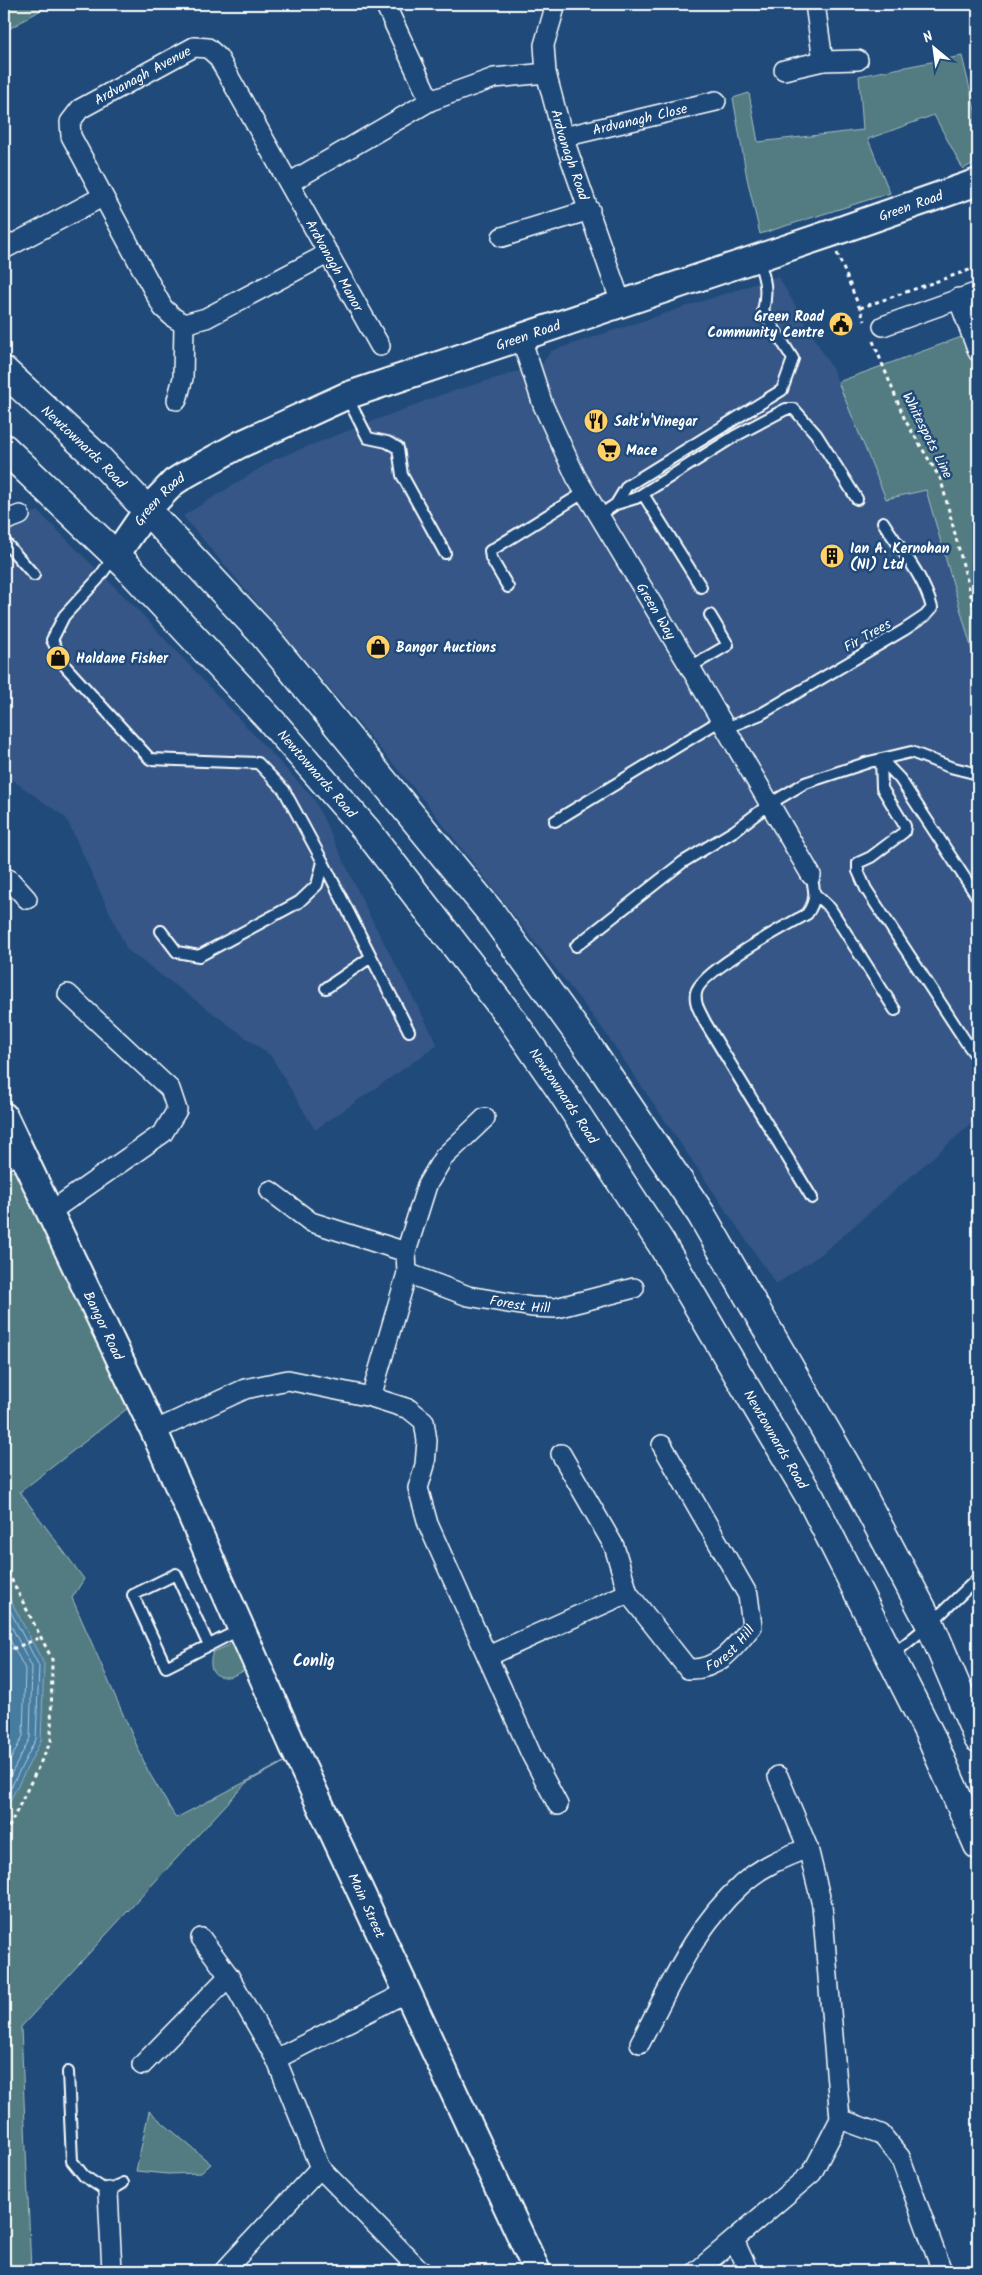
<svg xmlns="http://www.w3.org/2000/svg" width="982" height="2275" font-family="Kalam,sans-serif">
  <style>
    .built { fill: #345786 }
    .green { fill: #527b82; stroke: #a8bdc0 }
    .water { fill: #447ba0; stroke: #8fb0c6 }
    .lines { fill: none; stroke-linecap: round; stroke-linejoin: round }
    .shore { stroke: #b4cad9; stroke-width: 1 }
    .lane-casing { stroke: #fff; stroke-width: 14 }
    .street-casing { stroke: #fff; stroke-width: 22 }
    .secondary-casing { stroke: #fff; stroke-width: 30 }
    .highway-casing { stroke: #fff; stroke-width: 31 }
    .path { stroke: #fff; stroke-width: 3; stroke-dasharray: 4 4; stroke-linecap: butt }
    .lane { stroke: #1f4a7a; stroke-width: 10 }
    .street { stroke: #1f4a7a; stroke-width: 19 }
    .secondary { stroke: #1f4a7a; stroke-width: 26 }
    .highway { stroke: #1f4a7a; stroke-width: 28 }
    .labels { text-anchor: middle; stroke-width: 5; stroke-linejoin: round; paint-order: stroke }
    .street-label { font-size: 14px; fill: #fff; stroke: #1f4a7a }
    .poi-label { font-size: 14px; font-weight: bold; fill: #fff; stroke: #1f4a7a; text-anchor: start }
    .quarter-label { font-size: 16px; font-weight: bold; fill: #fff; stroke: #1f4a7a }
  </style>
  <rect width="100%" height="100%" fill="#1f4a7a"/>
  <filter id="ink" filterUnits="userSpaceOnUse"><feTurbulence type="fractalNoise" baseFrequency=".02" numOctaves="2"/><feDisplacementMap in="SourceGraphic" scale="10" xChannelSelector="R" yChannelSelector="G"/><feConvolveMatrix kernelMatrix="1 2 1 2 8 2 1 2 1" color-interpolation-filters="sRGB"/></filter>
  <g filter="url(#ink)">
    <path class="built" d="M 778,276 L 833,370 L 886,499 L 926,490 L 978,671 L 978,1118 L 823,1253 L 776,1284 L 602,1028 L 427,804 L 183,516 L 275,459 L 443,394 L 542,364 L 551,351 Z
      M 38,511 L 137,609 L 314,799 L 370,916 L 438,1045 L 315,1130 L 271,1056 L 127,950 L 66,818 L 4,774 L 4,524 Z"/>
    <path class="green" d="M 4,4 L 51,4 L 4,32 Z
      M 962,56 L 978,122 L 978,161 L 963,169 L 934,115 L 868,139 L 890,193 L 760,234 L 747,178 L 733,98 L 749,93 L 758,142 L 863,130 L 859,76 Z
      M 967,335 L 978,369 L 978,671 L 926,490 L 886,499 L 838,382 Z
      M 4,1170 L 15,1172 L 128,1408 L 20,1492 L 84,1579 L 72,1598 L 148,1771 L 176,1818 L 297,1755 L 246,1783 L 21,2027 L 31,2271 L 4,2271 Z
      M 234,1643 L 246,1670 C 240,1672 233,1677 227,1677 C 211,1678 208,1664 213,1652 Z
      M 149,2111 L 211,2164 L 201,2173 L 167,2174 L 136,2171 Z"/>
    <path class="water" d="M 4,1588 L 44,1664 L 41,1741 L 4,1812 Z"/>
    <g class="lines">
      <path class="shore" d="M 4,1599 L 39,1666 L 36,1739 L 4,1801
        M 4,1612 L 32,1667 L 30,1738 L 4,1788
        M 4,1628 L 25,1669 L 23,1736 L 4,1772"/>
      <defs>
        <path id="lane" d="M 347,397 L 368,438 L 387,442 L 398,448 L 402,475 L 445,553
          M 643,494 L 701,587
          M 616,504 L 627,486 L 782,390 L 793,359 L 763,311 C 768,291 765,278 758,259
          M 600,515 L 616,504 L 636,498 L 735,436 L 786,409 L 794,409 L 816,434 L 857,499
          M 4,541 L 34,575
          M 115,555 L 98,579 L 64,616 L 52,640 L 66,667 L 150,759 L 258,763 L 284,790 L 323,862 L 317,885 L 299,902 L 199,956 L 177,952 L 161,931
          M 508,587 L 491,558 L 490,551 L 585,492
          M 690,667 L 728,645 L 710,615
          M 726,728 L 761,714 L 904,630 L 925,616 L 932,608 C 924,576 900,549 883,522
          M 881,759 L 882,788 L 905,826 L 904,832 L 871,857 L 858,863 L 858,871 L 866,889 L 966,1042 L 974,1053 L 978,1054
          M 881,759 L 900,779 L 978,898
          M 555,821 L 721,720
          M 323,862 L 409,1031
          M 811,875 C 815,891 817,900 807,914 C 786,926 699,972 696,993 C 694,1004 701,1013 705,1022 L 812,1198
          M 815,894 L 830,908 L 895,1010
          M 576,946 L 683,862 L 734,831 L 771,803 L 805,783 L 869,762 L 911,752 L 950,767 L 978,774
          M 326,988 L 371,957
          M 209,1646 L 176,1574 L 133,1595 L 166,1667 L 241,1629
          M 891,1656 L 930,1624 L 978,1578
          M 68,2072 L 72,2161 L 84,2176 L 108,2192 L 123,2183"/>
        <g id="street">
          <path d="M 385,4 L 430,101"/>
          <path id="s1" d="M 556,4 L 544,45 L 546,73 L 563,137 L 621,303"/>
          <path d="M 815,4 L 823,61"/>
          <path d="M 784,70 L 823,61 L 858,60"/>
          <path id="s2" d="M 563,137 L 716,101"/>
          <path d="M 289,183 L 430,101 L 494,78 L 546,73"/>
          <path d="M 502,237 L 590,210"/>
          <path d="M 4,249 L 102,197"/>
          <path id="s3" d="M 329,253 L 206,318 L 184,324 L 174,318 L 163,308 L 71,136 L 70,122 L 80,109 L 194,47 L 208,48 L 218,57 L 380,346"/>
          <path d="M 958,298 L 978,352"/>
          <path d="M 883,326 L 978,292"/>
          <path id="s4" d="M 521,338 L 543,405 L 576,477 L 690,667 L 811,875"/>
          <path d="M 177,400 L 183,378 L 184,324"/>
          <path d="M 4,521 L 20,515"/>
          <path d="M 4,877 L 10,880 L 27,899"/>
          <path d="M 4,1161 L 19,1148"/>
          <path d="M 270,1191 L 311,1222 L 406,1252"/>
          <path d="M 50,1212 L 163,1133 L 177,1110 L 170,1089 L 68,994"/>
          <path id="s5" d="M 407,1273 L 468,1296 L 532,1307 L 556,1308 L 634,1288"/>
          <path d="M 371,1397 L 407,1273 L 406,1252 L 427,1185 L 443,1158 L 485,1118"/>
          <path d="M 154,1431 L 245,1389 L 288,1380 L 371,1397 L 409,1409 L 424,1421 L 427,1441 L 425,1465 L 418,1488 L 428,1524 L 531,1754 L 558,1805"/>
          <path id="s6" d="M 561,1454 L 614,1546 L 628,1593 L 688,1669 C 718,1671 735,1647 752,1626 L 748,1595 L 662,1445"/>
          <path d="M 488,1656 L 628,1593"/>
          <path d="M 201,1938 L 229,1976 L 276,2059 L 320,2168 L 224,2271"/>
          <path d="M 640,2043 C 669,1989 694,1927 741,1885 C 760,1867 784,1857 808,1848"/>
          <path d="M 276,2059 L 407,1992"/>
          <path d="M 142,2065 L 229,1976"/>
          <path d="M 840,2119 L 881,2134 L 900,2157 L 942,2271"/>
          <path d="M 320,2168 L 421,2271"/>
          <path d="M 108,2192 L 112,2271"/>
          <path d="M 734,2240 L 748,2271"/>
          <path d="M 697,2271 L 812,2173 L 840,2119 L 822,1905 L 808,1848 L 778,1776"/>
        </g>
        <g id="secondary">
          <path id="s7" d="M 116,555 L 147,510 L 174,482 L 185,475 L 239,445 L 346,396 L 829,234 L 978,182"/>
          <path id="s8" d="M 4,1116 L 154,1431 L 297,1755 L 537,2271"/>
        </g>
        <g id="highway">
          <path id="s9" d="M 4,371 L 98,458 L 263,634 L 492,914 L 591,1051 L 701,1214 L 852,1476 L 930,1624 L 978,1738"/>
          <path id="s10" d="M 4,448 L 126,565 L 274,724 L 368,832 L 511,1018 L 560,1089 L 661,1243 L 811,1499 L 929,1733 L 978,1845"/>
        </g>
      </defs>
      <use href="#lane" class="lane-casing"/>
      <use href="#street" class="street-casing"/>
      <use href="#secondary" class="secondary-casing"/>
      <use href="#highway" class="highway-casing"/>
      <path class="path" d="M 837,253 L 865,321
        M 860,308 L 978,267
        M 873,341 L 905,420 L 941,480 L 978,623
        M 4,1565 L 52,1659 L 51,1741 L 4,1837
        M 5,1652 L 39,1638"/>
      <use href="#lane" class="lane"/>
      <use href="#street" class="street"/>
      <use href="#secondary" class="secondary"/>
      <use href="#highway" class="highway"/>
    </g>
  </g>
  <defs>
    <symbol id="civic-disc" viewBox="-11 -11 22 22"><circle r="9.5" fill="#ffd166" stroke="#1f4a7a"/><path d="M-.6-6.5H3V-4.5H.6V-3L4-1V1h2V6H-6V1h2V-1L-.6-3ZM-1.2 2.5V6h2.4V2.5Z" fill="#111"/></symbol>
    <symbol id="restaurant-disc" viewBox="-11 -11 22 22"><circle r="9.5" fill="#ffd166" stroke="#1f4a7a"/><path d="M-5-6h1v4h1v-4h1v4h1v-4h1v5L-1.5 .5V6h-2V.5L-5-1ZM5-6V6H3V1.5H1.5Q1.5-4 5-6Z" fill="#111"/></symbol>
    <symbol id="supermarket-disc" viewBox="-11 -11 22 22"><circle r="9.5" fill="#ffd166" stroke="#1f4a7a"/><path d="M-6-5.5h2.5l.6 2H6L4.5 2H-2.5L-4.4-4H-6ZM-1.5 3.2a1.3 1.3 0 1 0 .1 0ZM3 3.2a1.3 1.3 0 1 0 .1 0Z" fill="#111"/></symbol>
    <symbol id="building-disc" viewBox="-11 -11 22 22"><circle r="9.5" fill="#ffd166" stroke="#1f4a7a"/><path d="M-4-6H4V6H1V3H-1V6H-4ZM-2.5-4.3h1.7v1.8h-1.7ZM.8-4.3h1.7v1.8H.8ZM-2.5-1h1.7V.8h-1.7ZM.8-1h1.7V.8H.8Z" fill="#111"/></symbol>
    <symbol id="shop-disc" viewBox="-11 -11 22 22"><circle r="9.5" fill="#ffd166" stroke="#1f4a7a"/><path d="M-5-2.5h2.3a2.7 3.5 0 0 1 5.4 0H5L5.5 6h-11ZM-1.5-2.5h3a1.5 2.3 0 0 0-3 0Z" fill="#111"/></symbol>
  </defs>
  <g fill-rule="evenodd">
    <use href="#civic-disc" x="827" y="310" width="28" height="28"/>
    <use href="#restaurant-disc" x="582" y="407" width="28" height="28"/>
    <use href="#supermarket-disc" x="595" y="436" width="28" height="28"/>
    <use href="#building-disc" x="818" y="542" width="28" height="28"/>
    <use href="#shop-disc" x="364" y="633" width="28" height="28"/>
    <use href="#shop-disc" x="44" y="644" width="28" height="28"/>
  </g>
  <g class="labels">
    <g class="street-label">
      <text dy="5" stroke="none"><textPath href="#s3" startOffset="485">Ardvanagh Avenue</textPath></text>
      <text dy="5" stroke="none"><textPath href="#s2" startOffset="79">Ardvanagh Close</textPath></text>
      <text dy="5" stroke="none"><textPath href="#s1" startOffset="156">Ardvanagh Road</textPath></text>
      <text dy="5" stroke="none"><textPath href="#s7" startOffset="882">Green Road</textPath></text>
      <text dy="5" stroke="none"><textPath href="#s3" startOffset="810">Ardvanagh Manor</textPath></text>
      <text dy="5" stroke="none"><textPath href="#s7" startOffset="478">Green Road</textPath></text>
      <text transform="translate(928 435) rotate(63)" y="5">Whitespots Line</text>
      <text dy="5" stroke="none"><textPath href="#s9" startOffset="110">Newtownards Road</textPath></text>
      <text dy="5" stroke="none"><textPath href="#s7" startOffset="71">Green Road</textPath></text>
      <text dy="5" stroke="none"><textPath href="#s4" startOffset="306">Green Way</textPath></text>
      <text transform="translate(867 635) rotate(-30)" y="5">Fir Trees</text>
      <text dy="5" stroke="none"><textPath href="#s10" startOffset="452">Newtownards Road</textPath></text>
      <text dy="5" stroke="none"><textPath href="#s10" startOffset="858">Newtownards Road</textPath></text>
      <text dy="5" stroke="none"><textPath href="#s5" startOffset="118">Forest Hill</textPath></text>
      <text dy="5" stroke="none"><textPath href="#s8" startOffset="232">Bangor Road</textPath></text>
      <text dy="5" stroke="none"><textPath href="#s10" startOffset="1262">Newtownards Road</textPath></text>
      <text dy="5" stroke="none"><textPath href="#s6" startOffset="301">Forest Hill</textPath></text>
      <text dy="5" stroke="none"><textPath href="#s8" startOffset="869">Main Street</textPath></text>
    </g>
    <g class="poi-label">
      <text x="824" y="321" text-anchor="end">Green Road<tspan x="824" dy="16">Community Centre</tspan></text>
      <text x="614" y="426">Salt'n'Vinegar</text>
      <text x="626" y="455">Mace</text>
      <text x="850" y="553">Ian A. Kernohan<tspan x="850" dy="16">(NI) Ltd</tspan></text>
      <text x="396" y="652">Bangor Auctions</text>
      <text x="76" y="663">Haldane Fisher</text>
    </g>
    <g class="quarter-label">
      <text x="314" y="1666">Conlig</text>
    </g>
  </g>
  <rect width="982" height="2275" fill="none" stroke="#1f4a7a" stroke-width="20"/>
  <rect x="10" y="10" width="962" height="2255" fill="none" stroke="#fff" stroke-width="2" filter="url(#ink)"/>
  <g transform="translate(934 48) rotate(331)" stroke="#1f4a7a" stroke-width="4" paint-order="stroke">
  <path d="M0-4L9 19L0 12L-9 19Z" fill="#ffffff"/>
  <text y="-8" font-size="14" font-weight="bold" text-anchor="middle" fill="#ffffff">N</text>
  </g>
</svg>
